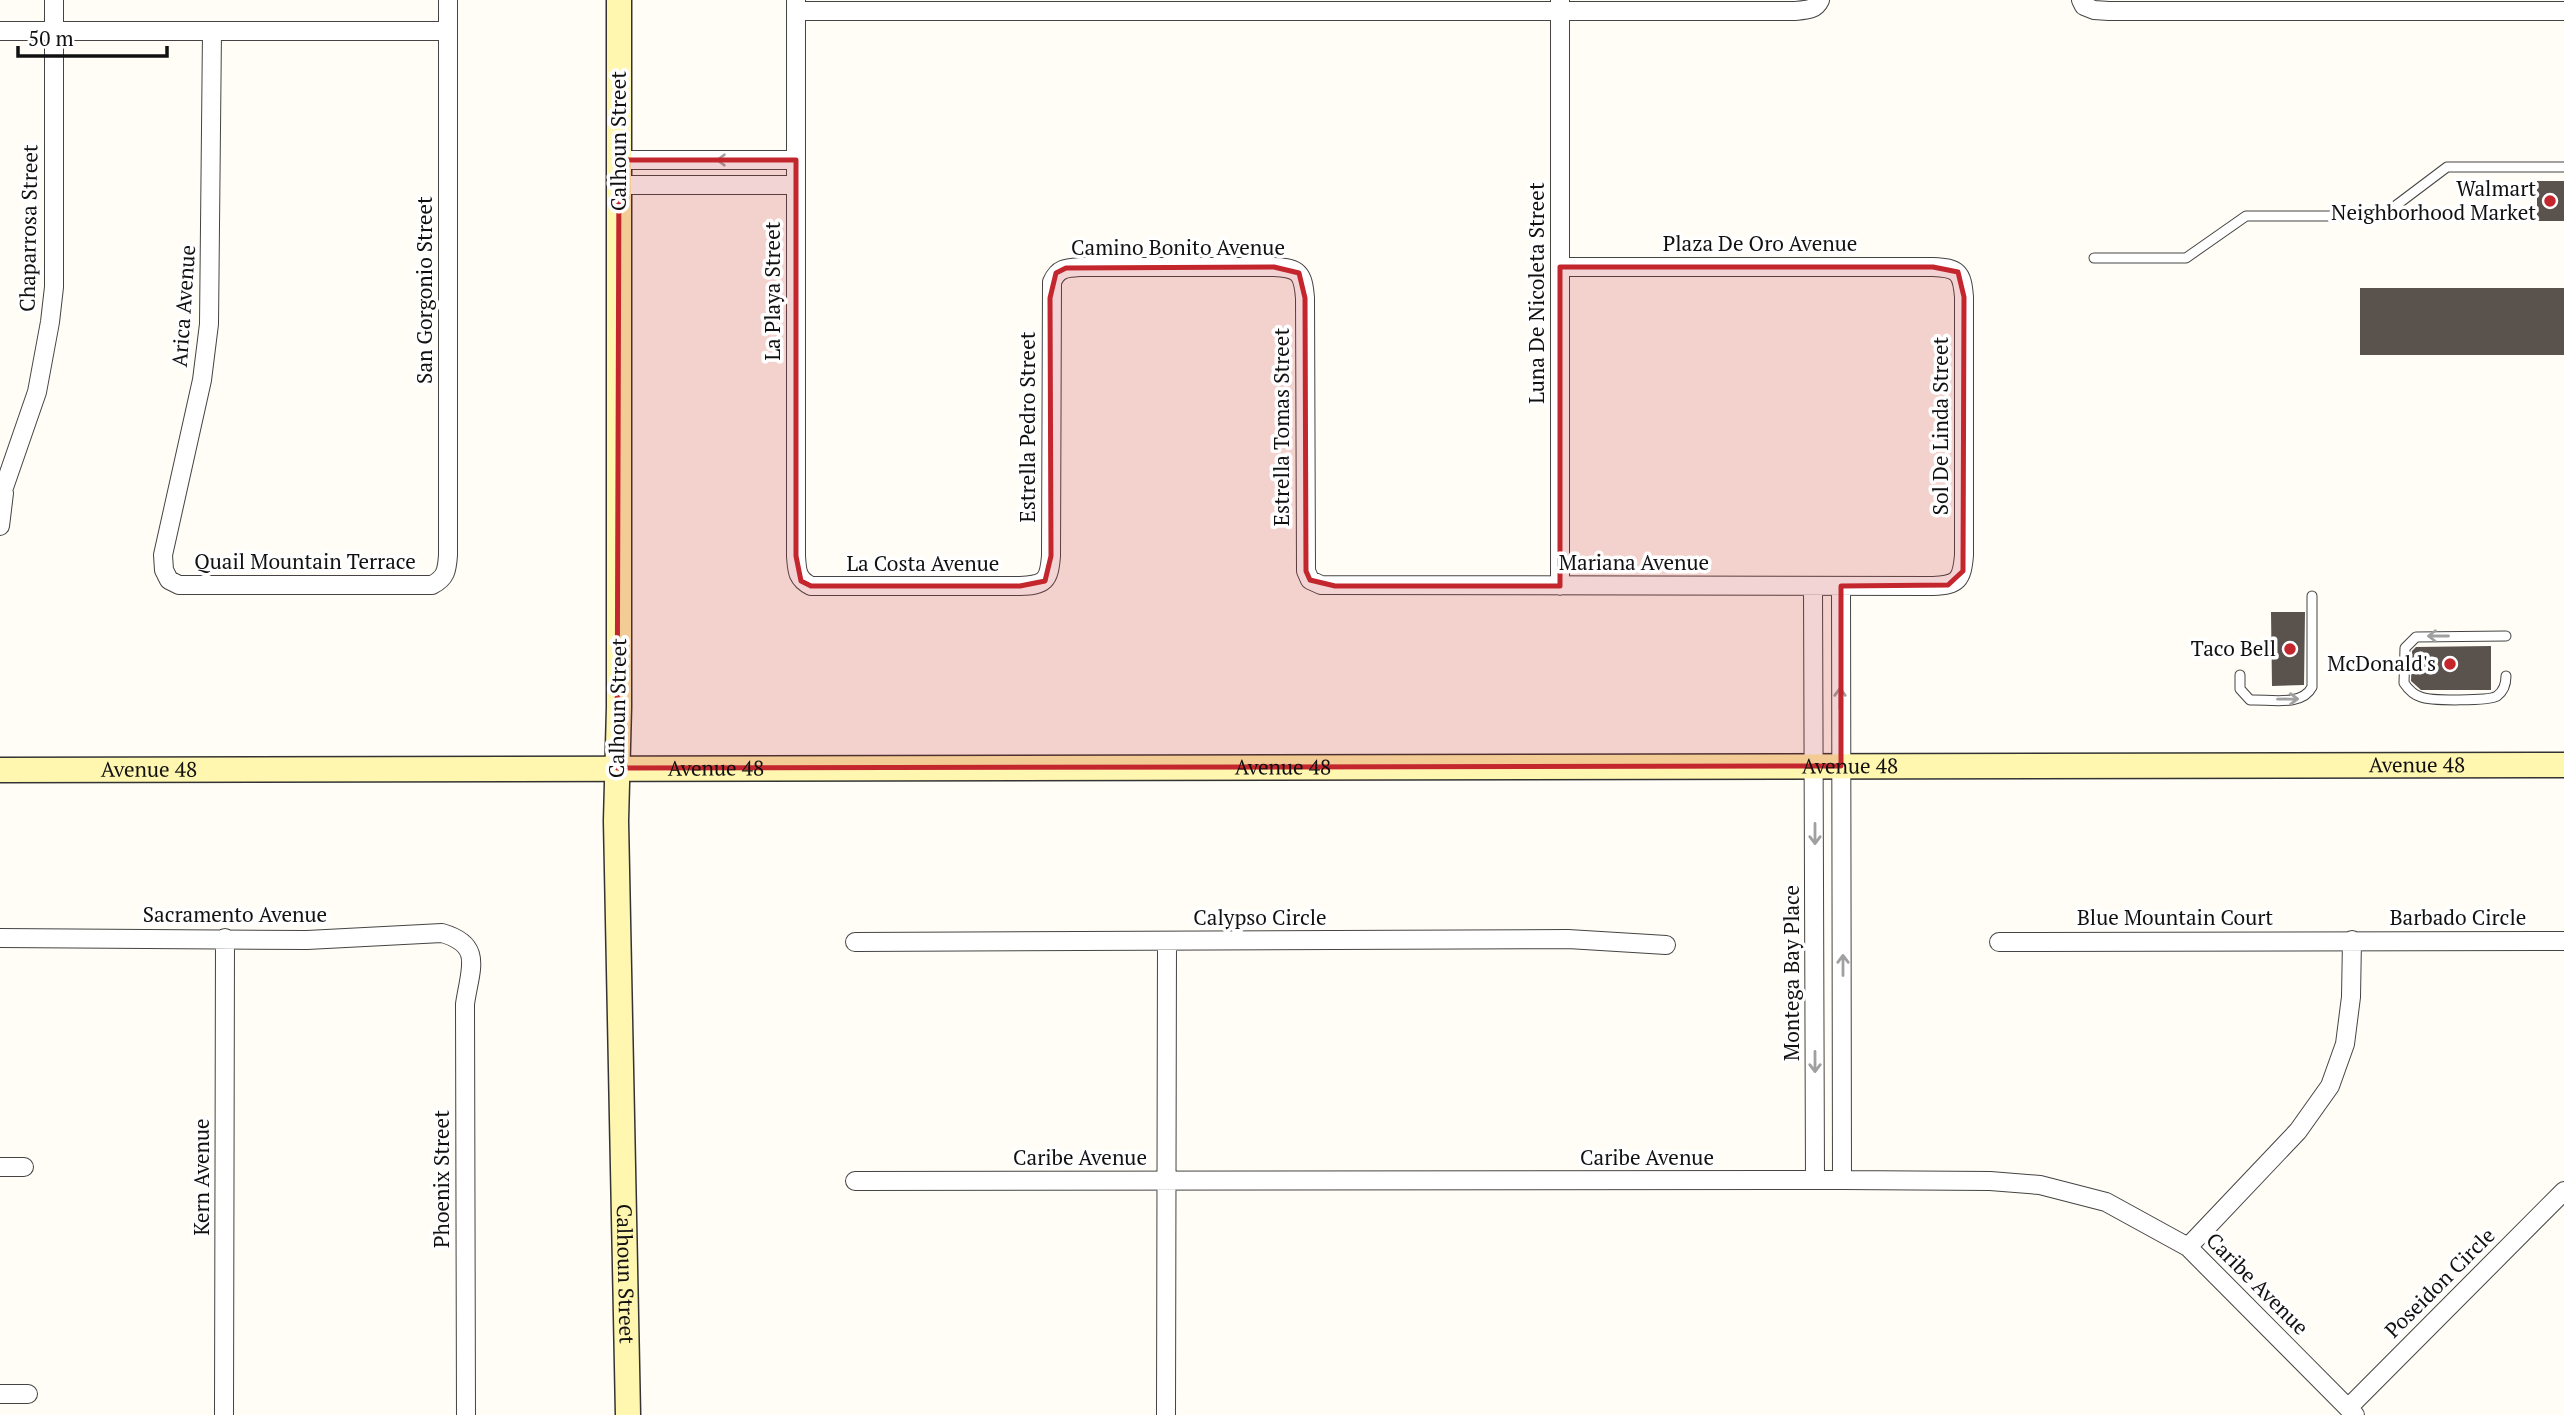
<svg xmlns="http://www.w3.org/2000/svg" width="2564" height="1415" font-family="'PT Serif',serif">
  <style>
    .building { fill: #5a524d }
    .lines { fill: none; stroke-linecap: round; stroke-linejoin: round }
    .lane-casing { stroke: #444; stroke-width: 11 }
    .street-casing { stroke: #444; stroke-width: 20 }
    .secondary-casing { stroke: #333; stroke-width: 27 }
    .lane { stroke: #fff; stroke-width: 9 }
    .street { stroke: #fff; stroke-width: 18 }
    .secondary { stroke: #fff6b0; stroke-width: 24 }
    .oneway { stroke: #a0a0a0 }
    .marked { fill: #c4262e; fill-opacity: 0.2; stroke: #c4262e; stroke-width: 5; stroke-linejoin: round }
    .poi-dot { fill: #c4262e; stroke: #fff; stroke-width: 2.5 }
    .labels { text-anchor: middle; stroke-width: 7; stroke-linejoin: round; paint-order: stroke }
    .street-label { font-size: 21px; fill: #111; stroke: #fff }
    .poi-label { font-size: 21px; fill: #111; stroke: #fff; text-anchor: end }
  </style>
  <rect width="100%" height="100%" fill="#fffdf5"/>
  <path class="building" d="M 2537,181 L 2564,181 L 2564,221 L 2537,221 Z
    M 2360,288 L 2564,288 L 2564,355 L 2360,355 Z
    M 2271,612 L 2305,612 L 2304,685 L 2272,686 Z
    M 2491,646 L 2491,690 L 2421,690 L 2411,681 L 2412,651 L 2416,647 Z"/>
  <g class="lines">
    <defs>
      <path id="lane" d="M 2094,258 L 2186,258 L 2246,216 L 2382,216 L 2447,167 L 2564,167
        M 2506,636 L 2416,637 L 2405,648 L 2404,683 C 2408,689 2414,695 2421,697 C 2430,701 2490,701 2497,696 C 2504,691 2506,684 2506,676
        M 2240,675 L 2240,689 L 2250,700 C 2269,699 2302,707 2312,687 L 2312,596"/>
      <path id="street" d="M 796,0 L 796,556 C 797,571 797,579 811,586 L 1020,586 C 1045,585 1049,581 1051,556 L 1052,282 C 1058,268 1066,268 1081,267 L 1274,267 C 1299,268 1303,273 1305,298 L 1306,571 L 1310,580 L 1321,585 L 1933,586 C 1958,585 1962,580 1964,555 L 1964,297 C 1962,272 1958,268 1933,267 L 1560,267
        M 1560,0 L 1560,586
        M 2081,0 L 2084,6 L 2094,10 L 2109,11 L 2564,11
        M 796,11 L 1793,11 C 1804,10 1815,11 1820,0
        M 0,31 L 448,31
        M 212,31 L 209,324 L 202,380 L 163,555 L 164,570 L 169,580 L 179,585 L 432,585 C 446,578 447,570 448,555 L 448,0
        M 619,160 L 796,160
        M 619,185 L 796,185
        M 0,499 L 37,392 L 50,322 L 54,287 L 54,0
        M 0,526 L 4,493
        M 1813,586 L 1815,1180
        M 1841,586 L 1842,1180
        M 0,938 L 307,940 L 442,933 C 484,945 470,969 465,1004 L 466,1415
        M 855,942 L 1568,939 L 1666,945
        M 1999,942 L 2564,941
        M 0,1167 L 24,1167
        M 855,1181 L 1842,1180 L 1990,1181 L 2040,1185 L 2106,1202 L 2188,1247 L 2355,1415
        M 2188,1247 L 2298,1131 L 2330,1086 L 2345,1044 L 2351,997 L 2352,940
        M 0,1394 L 28,1394
        M 2348,1408 L 2564,1191
        M 224,1415 L 225,938
        M 1166,1415 L 1167,941"/>
      <g id="secondary">
        <path id="s1" d="M 619,0 L 619,707 L 616,821 L 628,1415"/>
        <path id="s2" d="M 0,770 L 2564,765"/>
      </g>
    </defs>
    <use href="#lane" class="lane-casing"/>
    <use href="#street" class="street-casing"/>
    <use href="#secondary" class="secondary-casing"/>
    <use href="#lane" class="lane"/>
    <use href="#street" class="street"/>
    <use href="#secondary" class="secondary"/>
  </g>
  <defs><path id="oneway-shaft" d="M-6 0H5M1.5-3L5.5 0L1.5 3" fill="none" stroke-width="1.6" stroke-linecap="round" stroke-linejoin="round" transform="scale(1.75)"/></defs>
  <g class="oneway">
    <use href="#oneway-shaft" transform="translate(727 160) rotate(180)"/>
    <use href="#oneway-shaft" transform="translate(2438 636) rotate(180)"/>
    <use href="#oneway-shaft" transform="translate(1840 698) rotate(-90)"/>
    <use href="#oneway-shaft" transform="translate(2288 699) rotate(-1)"/>
    <use href="#oneway-shaft" transform="translate(1815 834) rotate(90)"/>
    <use href="#oneway-shaft" transform="translate(1843 965) rotate(-90)"/>
    <use href="#oneway-shaft" transform="translate(1815 1062) rotate(90)"/>
  </g>
  <path class="marked" d="M 619,160 L 796,160 L 796,556 L 801,581 L 811,586 L 1020,586 L 1045,581 L 1051,556 L 1050,298 L 1056,273 L 1066,268 L 1274,267 L 1299,273 L 1305,298 L 1306,571 L 1310,580 L 1335,586 L 1560,586 L 1560,267 L 1933,267 L 1958,272 L 1964,297 L 1963,571 L 1948,585 L 1841,586 L 1841,766 L 617,768 Z"/>
  <g class="poi-dot">
    <circle cx="2550" cy="201" r="7"/>
    <circle cx="2290" cy="649" r="7"/>
    <circle cx="2450" cy="664" r="7"/>
  </g>
  <g class="labels">
    <g class="street-label">
      <text transform="translate(619 141) rotate(-90)" y="7">Calhoun Street</text>
      <text transform="translate(29 228) rotate(-89)" y="7">Chaparrosa Street</text>
      <text x="1760" y="251">Plaza De Oro Avenue</text>
      <text x="1178" y="255">Camino Bonito Avenue</text>
      <text transform="translate(425 290) rotate(-90)" y="7">San Gorgonio Street</text>
      <text transform="translate(773 291) rotate(-90)" y="7">La Playa Street</text>
      <text transform="translate(1537 293) rotate(-90)" y="7">Luna De Nicoleta Street</text>
      <text transform="translate(184 306) rotate(-86)" y="7">Arica Avenue</text>
      <text transform="translate(1941 426) rotate(-90)" y="7">Sol De Linda Street</text>
      <text transform="translate(1028 427) rotate(-90)" y="7">Estrella Pedro Street</text>
      <text transform="translate(1282 427) rotate(-90)" y="7">Estrella Tomas Street</text>
      <text x="305" y="569">Quail Mountain Terrace</text>
      <text x="1634" y="570">Mariana Avenue</text>
      <text x="923" y="571">La Costa Avenue</text>
      <text transform="translate(618 708) rotate(-89)" y="7">Calhoun Street</text>
      <text dy="7" stroke="none"><textPath href="#s2" startOffset="2417">Avenue 48</textPath></text>
      <text dy="7" stroke="none"><textPath href="#s2" startOffset="1850">Avenue 48</textPath></text>
      <text dy="7" stroke="none"><textPath href="#s2" startOffset="1283">Avenue 48</textPath></text>
      <text dy="7" stroke="none"><textPath href="#s2" startOffset="716">Avenue 48</textPath></text>
      <text dy="7" stroke="none"><textPath href="#s2" startOffset="149">Avenue 48</textPath></text>
      <text x="235" y="922">Sacramento Avenue</text>
      <text x="1260" y="925">Calypso Circle</text>
      <text x="2175" y="925">Blue Mountain Court</text>
      <text x="2458" y="925">Barbado Circle</text>
      <text transform="translate(1792 973) rotate(-90)" y="7">Montega Bay Place</text>
      <text x="1080" y="1165">Caribe Avenue</text>
      <text x="1647" y="1165">Caribe Avenue</text>
      <text transform="translate(202 1177) rotate(-90)" y="7">Kern Avenue</text>
      <text transform="translate(442 1179) rotate(-90)" y="7">Phoenix Street</text>
      <text dy="7" stroke="none"><textPath href="#s1" startOffset="1274">Calhoun Street</textPath></text>
      <text transform="translate(2440 1283) rotate(-45)" y="7">Poseidon Circle</text>
      <text transform="translate(2257 1284) rotate(45)" y="7">Caribe Avenue</text>
    </g>
    <g class="poi-label">
      <text x="2536" y="196">Walmart<tspan x="2536" dy="24">Neighborhood Market</tspan></text>
      <text x="2276" y="656">Taco Bell</text>
      <text x="2436" y="671">McDonald's</text>
    </g>
  </g>
  <path d="M18 46v10h149v-10" fill="none" stroke="#111111" stroke-width="3.5"/>
  <text x="28" y="46" font-size="21" fill="#111111" stroke="#ffffff" stroke-width="5" paint-order="stroke">50 m</text>
</svg>
